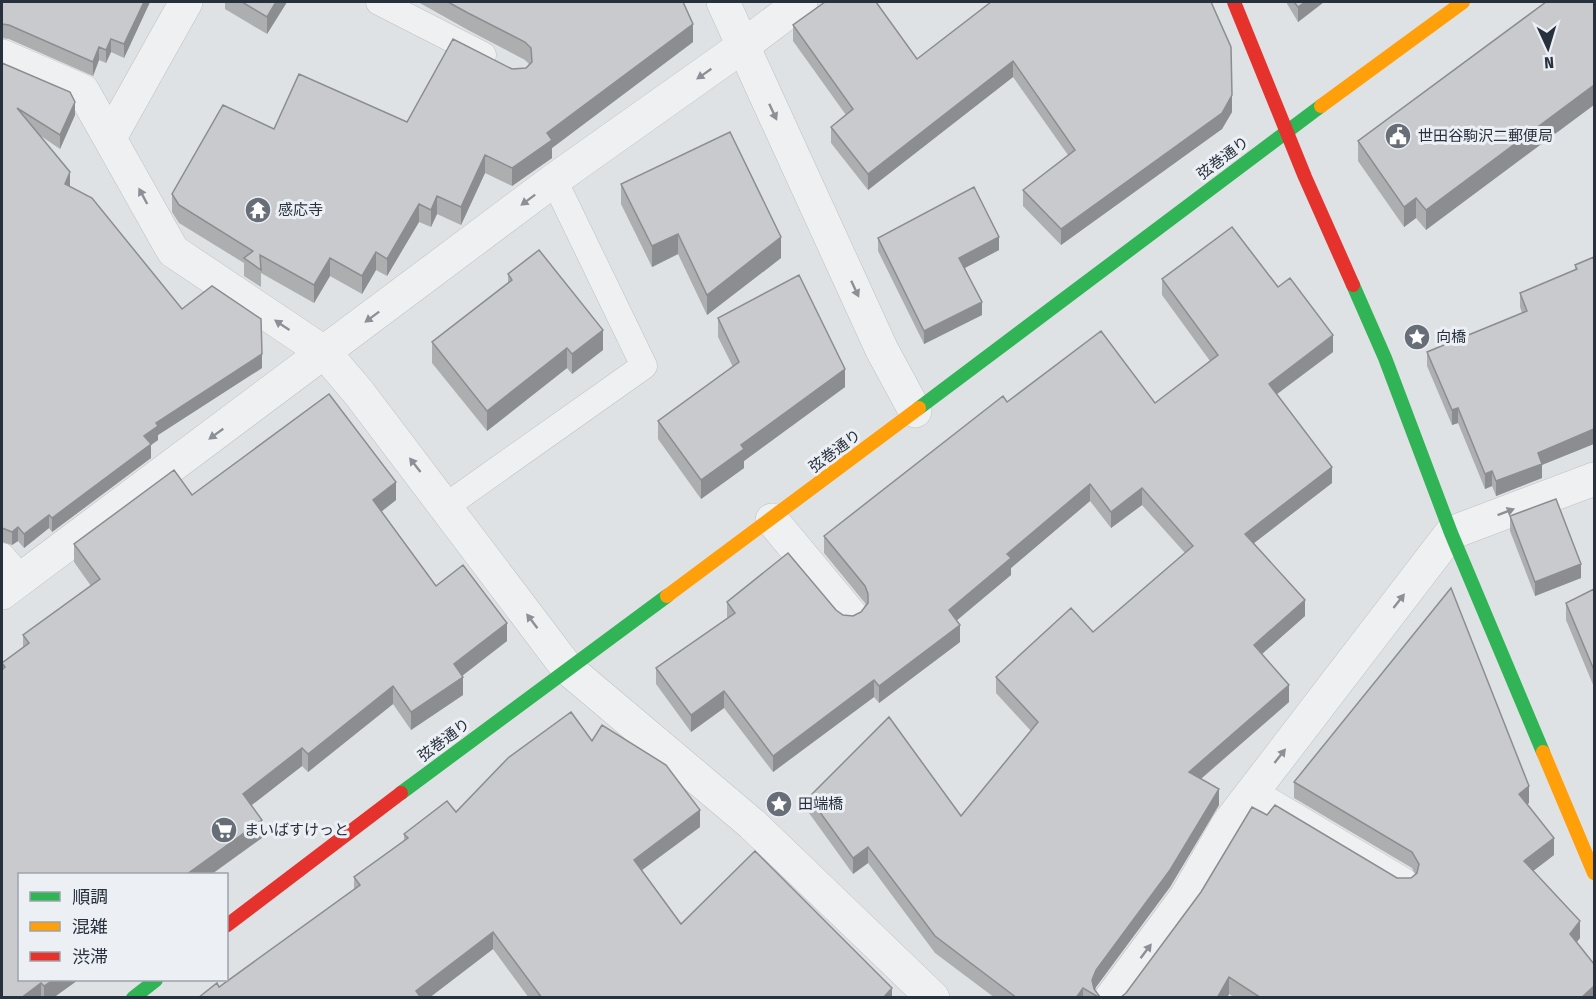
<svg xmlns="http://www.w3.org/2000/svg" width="1596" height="999" font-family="'Fira Sans Condensed','Noto Sans JP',sans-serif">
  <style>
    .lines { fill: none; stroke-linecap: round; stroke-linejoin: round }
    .lane-casing { stroke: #bec0c3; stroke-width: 27 }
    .street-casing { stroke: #bec0c3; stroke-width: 34 }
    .lane { stroke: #eff0f1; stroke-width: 26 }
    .street { stroke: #eff0f1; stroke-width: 33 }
    .fast { stroke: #30b455; stroke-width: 14 }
    .slow { stroke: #ff9f0a; stroke-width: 14 }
    .jam { stroke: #e5322d; stroke-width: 14 }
    .wall { fill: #acaeb0 }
    .shaded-wall { fill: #8c8d90 }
    .building { fill: #c8cacd; stroke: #8c8d90; stroke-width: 1.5 }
    .oneway { fill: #8b9097 }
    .labels { text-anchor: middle; stroke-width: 6; stroke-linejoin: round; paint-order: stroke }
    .poi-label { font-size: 15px; fill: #27303d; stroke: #ecf0f4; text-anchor: start }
    .street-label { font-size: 15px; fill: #27303d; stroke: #ecf0f4 }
  </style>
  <rect width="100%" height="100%" fill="#dfe2e5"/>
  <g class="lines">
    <defs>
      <path id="lane" d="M 379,2 L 483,55
        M 446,506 L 644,366 L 554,180
        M 2,556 L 21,578
        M 1253,791 L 1404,881"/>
      <path id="street" d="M 723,2 L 882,350 L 915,411
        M 2,56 L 83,91 L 173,251 L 325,353 L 359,393 L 567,668 L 752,824 L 933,998
        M 111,136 L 186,2
        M 772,520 L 850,614
        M 2,593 L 554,180 L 743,46 L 801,2
        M 1111,998 L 1186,897 L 1228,824 L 1451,533 L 1594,479"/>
    </defs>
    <use href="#lane" class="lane-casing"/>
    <use href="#street" class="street-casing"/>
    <use href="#lane" class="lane"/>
    <use href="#street" class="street"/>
    <path class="fast" d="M 1353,285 L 1385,358 L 1451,533 L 1543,752
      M 919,408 L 1321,106
      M 401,793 L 667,596
      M 133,998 L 156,980"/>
    <path class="slow" d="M 1321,106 L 1463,2
      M 667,596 L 919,408
      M 1543,752 L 1594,873"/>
    <path class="jam" d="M 1234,2 L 1305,177 L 1353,285
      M 226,926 L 401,793"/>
  </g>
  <path class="wall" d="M 2,2 L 150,2 L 124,58 L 111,52 L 106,63 L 99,60 L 93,76 L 9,39 L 2,38 Z
    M 225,2 L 287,2 L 267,34 L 225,9 Z
    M 418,2 L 683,2 L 693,42 L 552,148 L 552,158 L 512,186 L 485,173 L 461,225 L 437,214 L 431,227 L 419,222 L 387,276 L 376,270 L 362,294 L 330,276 L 314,303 L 261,273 L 261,287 L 244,276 L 244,263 L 179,223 L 172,212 L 172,194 L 274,129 L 407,122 L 512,69 L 526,68 L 529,64 L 525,60 L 468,30 Z
    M 991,2 L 1232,112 L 1222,129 L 1061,245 L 1023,206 L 1023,190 L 1068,155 L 1013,77 L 868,190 L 831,143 L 831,127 L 846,115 L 793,41 L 793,25 L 917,59 Z
    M 1286,2 L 1324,2 L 1298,22 Z
    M 1546,2 L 1426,230 L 1416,218 L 1404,227 L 1358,161 L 1358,141 Z
    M 2,63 L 75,115 L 60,149 L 41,136 L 70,186 L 70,187 L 182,309 L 262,368 L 158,435 L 158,440 L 151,445 L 151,458 L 52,532 L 49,528 L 24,548 L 18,541 L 12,545 L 2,542 Z
    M 621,184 L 781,258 L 707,315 L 678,254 L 652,267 L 621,204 Z
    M 878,238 L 999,250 L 965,268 L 982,315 L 924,344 L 878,251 Z
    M 1594,257 L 1542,465 L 1542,478 L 1496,496 L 1492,486 L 1485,489 L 1458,423 L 1452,425 L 1427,366 L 1427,352 L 1522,313 L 1520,307 L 1520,293 L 1575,270 L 1575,265 Z
    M 508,274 L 603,350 L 572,374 L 567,368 L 487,431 L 432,363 L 432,342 L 508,284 Z
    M 1162,279 L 1278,287 L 1333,352 L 1277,394 L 1332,483 L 1254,543 L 1305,616 L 1262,654 L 1289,702 L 1201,779 L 1219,805 L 1170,887 L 1096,987 L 1095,990 L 1100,997 L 1102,998 L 995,998 L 935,953 L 868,863 L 853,874 L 809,813 L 809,797 L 961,816 L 1031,731 L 996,693 L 996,677 L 1093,632 L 1185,553 L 1142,505 L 1111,528 L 1090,501 L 1011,568 L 1011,575 L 956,620 L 960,642 L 879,703 L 874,697 L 773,772 L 724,708 L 691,732 L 656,684 L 656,668 L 727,618 L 727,602 L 836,610 L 843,615 L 853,616 L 861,612 L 866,606 L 865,603 L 824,553 L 824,536 L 1007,402 L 1155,403 L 1210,361 L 1162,295 Z
    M 718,318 L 845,387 L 744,461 L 744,468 L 701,499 L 658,439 L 658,421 L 733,367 L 718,337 Z
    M 192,495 L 396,500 L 381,512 L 436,586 L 507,641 L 462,676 L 463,695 L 411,730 L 393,704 L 308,772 L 302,766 L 251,805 L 262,838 L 20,874 L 78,980 L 53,998 L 2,998 L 2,663 L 23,648 L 23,635 L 91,586 L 74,562 L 74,544 Z
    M 1510,516 L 1581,578 L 1535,596 L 1510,531 Z
    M 1594,589 L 1594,687 L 1566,620 L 1566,603 Z
    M 592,741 L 700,827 L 642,870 L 681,924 L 892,998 L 529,998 L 493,949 L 429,998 L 198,998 L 219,987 L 354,890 L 354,877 L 404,840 L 404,834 L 456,812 Z
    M 1294,782 L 1529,803 L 1527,804 L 1554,855 L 1533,871 L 1580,938 L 1577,942 L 1594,998 L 1235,998 L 1229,994 L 1227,998 L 1120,998 L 1126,993 L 1267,815 L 1397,878 L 1411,878 L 1415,874 L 1412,868 L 1294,798 Z"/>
  <path class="shaded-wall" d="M 144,2 L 150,2 L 124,58 L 124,44 Z
    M 276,2 L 287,2 L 267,34 L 267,17 Z
    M 1305,2 L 1324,2 L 1298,22 L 1298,7 Z
    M 693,24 L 693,42 L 552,148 L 552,158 L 512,186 L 512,168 L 547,133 Z
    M 111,39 L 111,52 L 106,63 L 106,50 Z
    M 99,47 L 99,60 L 93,76 L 93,62 Z
    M 1013,61 L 1013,77 L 868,190 L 868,174 Z
    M 1594,85 L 1594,105 L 1426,230 L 1426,210 Z
    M 1232,95 L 1232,112 L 1222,129 L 1061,245 L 1061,229 Z
    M 75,102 L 75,115 L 60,149 L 60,135 Z
    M 485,155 L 485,173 L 461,225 L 461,207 Z
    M 70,172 L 70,186 L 65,198 L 65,184 Z
    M 437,196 L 437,214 L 431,227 L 431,210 Z
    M 1416,198 L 1416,218 L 1404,227 L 1404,207 Z
    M 419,204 L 419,222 L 387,276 L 387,259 Z
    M 678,234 L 678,254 L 652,267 L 652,246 Z
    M 781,237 L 781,258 L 707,315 L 707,295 Z
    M 999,237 L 999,250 L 959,271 L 959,258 Z
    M 376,252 L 376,270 L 362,294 L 362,276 Z
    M 330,258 L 330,276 L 314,303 L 314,285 Z
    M 982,302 L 982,315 L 924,344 L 924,331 Z
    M 603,330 L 603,350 L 572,374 L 572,354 Z
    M 1333,335 L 1333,352 L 1269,400 L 1269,384 Z
    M 567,348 L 567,368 L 487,431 L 487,411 Z
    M 262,354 L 262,368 L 158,435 L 158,440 L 151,445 L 151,458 L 52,532 L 52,518 L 156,423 Z
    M 845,369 L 845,387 L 744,461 L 744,468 L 701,499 L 701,480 L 741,445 Z
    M 1458,408 L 1458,423 L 1452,425 L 1452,410 Z
    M 1594,429 L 1594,444 L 1542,465 L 1542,478 L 1496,496 L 1496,481 L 1538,453 Z
    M 1332,467 L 1332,483 L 1245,550 L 1245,534 Z
    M 1492,471 L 1492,486 L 1485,489 L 1485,474 Z
    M 396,482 L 396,500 L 373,518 L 373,500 Z
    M 1090,484 L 1090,501 L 1011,568 L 1011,575 L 949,627 L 949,610 L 1007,554 Z
    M 1142,488 L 1142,505 L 1111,528 L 1111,512 Z
    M 49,515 L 49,528 L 24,548 L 24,534 Z
    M 18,527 L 18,541 L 12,545 L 12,532 Z
    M 1581,564 L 1581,578 L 1535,596 L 1535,582 Z
    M 1305,600 L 1305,616 L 1254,661 L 1254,645 Z
    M 507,623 L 507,641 L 454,682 L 454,664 Z
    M 960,625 L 960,642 L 879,703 L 879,686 Z
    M 463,677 L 463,695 L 411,730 L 411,712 Z
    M 874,680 L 874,697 L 773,772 L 773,756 Z
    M 1289,685 L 1289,702 L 1189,789 L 1189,772 Z
    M 393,686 L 393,704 L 308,772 L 308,754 Z
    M 724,691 L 724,708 L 691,732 L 691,715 Z
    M 302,748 L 302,766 L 243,812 L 243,794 Z
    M 1529,786 L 1529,803 L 1519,810 L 1519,794 Z
    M 1219,789 L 1219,805 L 1170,887 L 1096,987 L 1093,994 L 1092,980 L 1096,970 Z
    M 700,810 L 700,827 L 634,876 L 634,860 Z
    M 262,820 L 262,838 L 212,874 L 187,874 Z
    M 1554,838 L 1554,855 L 1524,878 L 1524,861 Z
    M 868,847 L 868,863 L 853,874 L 853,858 Z
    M 1580,921 L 1580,938 L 1570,950 L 1570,934 Z
    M 493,932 L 493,949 L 429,998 L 416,998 L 416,991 Z
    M 1229,977 L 1229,994 L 1227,998 L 1217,998 Z
    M 53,980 L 78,980 L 53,998 L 44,998 L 44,986 Z
    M 41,983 L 41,998 L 21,998 Z
    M 1594,986 L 1594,998 L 1581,998 Z
    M 892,988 L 892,998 L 883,998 Z
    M 1083,988 L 1083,998 L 1076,998 Z"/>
  <path class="building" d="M 2,2 L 144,2 L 124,44 L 111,39 L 106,50 L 99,47 L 93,62 L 9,25 L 2,24 Z
    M 242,2 L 276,2 L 267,17 Z
    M 448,2 L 683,2 L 693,24 L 547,133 L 552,140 L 512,168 L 485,155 L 461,207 L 437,196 L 431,210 L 419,204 L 387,259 L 376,252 L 362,276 L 330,258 L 314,285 L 260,255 L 261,270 L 244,258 L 253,251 L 179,205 L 172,194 L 223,105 L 274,129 L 299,74 L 407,122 L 453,39 L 512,69 L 526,68 L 532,62 L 531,48 L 525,42 L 468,13 Z
    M 825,2 L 876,2 L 917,59 L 991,2 L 1211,2 L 1231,47 L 1232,95 L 1222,113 L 1061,229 L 1023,190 L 1075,150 L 1013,61 L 868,174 L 831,127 L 853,109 L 793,25 Z
    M 1294,2 L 1305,2 L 1298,7 Z
    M 1546,2 L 1594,2 L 1594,85 L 1426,210 L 1416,198 L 1404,207 L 1358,141 Z
    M 2,63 L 70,92 L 75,102 L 60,135 L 17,108 L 70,172 L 65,184 L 92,198 L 182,309 L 212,286 L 261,319 L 262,354 L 156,423 L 158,426 L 144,436 L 151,444 L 52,518 L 49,515 L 24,534 L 18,527 L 12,532 L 2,528 Z
    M 730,132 L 781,237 L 707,295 L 678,234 L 652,246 L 621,184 Z
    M 974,187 L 999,237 L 959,258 L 982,302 L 924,331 L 878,238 Z
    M 1232,227 L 1278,287 L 1290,278 L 1333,335 L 1269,384 L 1332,467 L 1245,534 L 1305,600 L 1254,645 L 1289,685 L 1189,772 L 1219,789 L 1170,870 L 1096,970 L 1092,980 L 1094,989 L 1100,997 L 1102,998 L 1100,998 L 1083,988 L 1076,998 L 1017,998 L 935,936 L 868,847 L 853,858 L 809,797 L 889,717 L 961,816 L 1038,722 L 996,677 L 1071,608 L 1093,632 L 1193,546 L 1142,488 L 1111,512 L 1090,484 L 1007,554 L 1011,558 L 949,610 L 960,625 L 879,686 L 874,680 L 773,756 L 724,691 L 691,715 L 656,668 L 735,613 L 727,602 L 788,553 L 836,610 L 843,615 L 853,616 L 861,612 L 868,603 L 868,594 L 865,586 L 824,536 L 1003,396 L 1007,402 L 1101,331 L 1155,403 L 1218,355 L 1162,279 Z
    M 539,250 L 603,330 L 572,354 L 567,348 L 487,411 L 432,342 L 512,280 L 508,274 Z
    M 1594,257 L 1594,429 L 1538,453 L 1542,464 L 1496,481 L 1492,471 L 1485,474 L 1458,408 L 1452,410 L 1427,352 L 1527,311 L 1520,293 L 1577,269 L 1575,265 Z
    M 799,275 L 845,369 L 741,445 L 744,449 L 701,480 L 658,421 L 739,362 L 718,318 Z
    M 329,394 L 396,482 L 373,500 L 436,586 L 463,565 L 507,623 L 454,664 L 463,677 L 411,712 L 393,686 L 308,754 L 302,748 L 243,794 L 262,820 L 187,874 L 20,874 L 20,980 L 53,980 L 44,986 L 41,983 L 21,998 L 2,998 L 2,670 L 5,667 L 2,663 L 29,643 L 23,635 L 100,579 L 74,544 L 174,470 L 192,495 Z
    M 1556,499 L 1581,564 L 1535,582 L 1510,516 Z
    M 1451,588 L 1529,786 L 1519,794 L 1554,838 L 1524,861 L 1580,921 L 1570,934 L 1594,964 L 1594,986 L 1581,998 L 1261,998 L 1229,977 L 1217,998 L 1120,998 L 1126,993 L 1201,892 L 1252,807 L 1267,815 L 1275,805 L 1397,878 L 1411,878 L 1417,873 L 1419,864 L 1412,852 L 1294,782 Z
    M 1594,589 L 1594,670 L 1566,603 Z
    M 571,712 L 592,741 L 602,725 L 666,765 L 700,810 L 634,860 L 681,924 L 755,851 L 892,988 L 883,998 L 542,998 L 493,932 L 416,991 L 421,998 L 198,998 L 217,983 L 219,987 L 360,885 L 354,877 L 408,838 L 404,834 L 447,801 L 456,812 L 508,758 Z"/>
  <defs><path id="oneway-solid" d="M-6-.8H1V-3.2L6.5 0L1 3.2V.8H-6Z" transform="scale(1.5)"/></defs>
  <g class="oneway">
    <use href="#oneway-solid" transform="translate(704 74) rotate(145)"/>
    <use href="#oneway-solid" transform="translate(773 112) rotate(65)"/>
    <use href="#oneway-solid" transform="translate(143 196) rotate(-118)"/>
    <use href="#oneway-solid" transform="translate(528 200) rotate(143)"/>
    <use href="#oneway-solid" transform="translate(855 289) rotate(65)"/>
    <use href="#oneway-solid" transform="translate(372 317) rotate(143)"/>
    <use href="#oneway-solid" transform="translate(282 325) rotate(-146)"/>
    <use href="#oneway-solid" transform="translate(216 434) rotate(144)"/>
    <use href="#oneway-solid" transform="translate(415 465) rotate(-128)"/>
    <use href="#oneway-solid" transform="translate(1506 512) rotate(-21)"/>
    <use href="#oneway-solid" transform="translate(1399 601) rotate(-52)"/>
    <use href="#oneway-solid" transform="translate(532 621) rotate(-127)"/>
    <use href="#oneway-solid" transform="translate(1280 756) rotate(-52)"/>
    <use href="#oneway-solid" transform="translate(1146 951) rotate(-53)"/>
  </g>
  <defs>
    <symbol id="civic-disc" viewBox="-11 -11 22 22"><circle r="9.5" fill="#676e78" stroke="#ecf0f4"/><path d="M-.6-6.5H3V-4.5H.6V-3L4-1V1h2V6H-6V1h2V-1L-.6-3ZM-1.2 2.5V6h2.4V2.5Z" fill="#fff"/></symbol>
    <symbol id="temple-disc" viewBox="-11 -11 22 22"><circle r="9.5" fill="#676e78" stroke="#ecf0f4"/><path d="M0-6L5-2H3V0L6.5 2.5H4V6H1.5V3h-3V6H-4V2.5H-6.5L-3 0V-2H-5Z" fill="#fff"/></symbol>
    <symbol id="sight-disc" viewBox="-11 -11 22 22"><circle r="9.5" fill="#676e78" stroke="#ecf0f4"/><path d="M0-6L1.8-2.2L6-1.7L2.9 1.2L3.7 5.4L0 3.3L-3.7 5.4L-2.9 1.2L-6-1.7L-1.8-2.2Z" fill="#fff"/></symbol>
    <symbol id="supermarket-disc" viewBox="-11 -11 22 22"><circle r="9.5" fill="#676e78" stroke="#ecf0f4"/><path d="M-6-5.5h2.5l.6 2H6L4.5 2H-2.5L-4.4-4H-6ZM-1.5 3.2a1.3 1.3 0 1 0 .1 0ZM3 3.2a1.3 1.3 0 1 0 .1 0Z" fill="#fff"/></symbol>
  </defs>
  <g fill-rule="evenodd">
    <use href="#civic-disc" x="1383" y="121" width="30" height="30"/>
    <use href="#temple-disc" x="243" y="195" width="30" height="30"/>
    <use href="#sight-disc" x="1402" y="322" width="30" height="30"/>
    <use href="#sight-disc" x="764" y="789" width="30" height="30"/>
    <use href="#supermarket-disc" x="209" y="815" width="30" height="30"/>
  </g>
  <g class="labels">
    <g class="poi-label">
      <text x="1418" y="141">世田谷駒沢二郵便局</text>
      <text x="278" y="215">感応寺</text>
      <text x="1436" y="342">向橋</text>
      <text x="798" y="809">田端橋</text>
      <text x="244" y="835">まいばすけっと</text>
    </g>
    <g class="street-label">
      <text transform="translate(1223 158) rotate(-37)" y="5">弦巻通り</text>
      <text transform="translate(835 451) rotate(-37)" y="5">弦巻通り</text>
      <text transform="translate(444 740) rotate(-37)" y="5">弦巻通り</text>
    </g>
  </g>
  <rect width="1596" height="999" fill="none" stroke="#27303d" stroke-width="6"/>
  <rect x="18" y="873" width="210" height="108" fill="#ecf0f4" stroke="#9da3ab" stroke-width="1.5"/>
  <rect x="30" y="892" width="30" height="9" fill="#30b455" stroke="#9da3ab" stroke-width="1.5"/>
  <text x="72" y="903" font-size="18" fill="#27303d">順調</text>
  <rect x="30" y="922" width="30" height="9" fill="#ff9f0a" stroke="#9da3ab" stroke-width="1.5"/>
  <text x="72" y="933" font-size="18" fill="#27303d">混雑</text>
  <rect x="30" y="952" width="30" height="9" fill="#e5322d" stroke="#9da3ab" stroke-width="1.5"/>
  <text x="72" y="963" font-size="18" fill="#27303d">渋滞</text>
  <g transform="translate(1548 48) rotate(176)" stroke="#ecf0f4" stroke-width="4.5" paint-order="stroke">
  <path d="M0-4.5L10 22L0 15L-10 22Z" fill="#27303d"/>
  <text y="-9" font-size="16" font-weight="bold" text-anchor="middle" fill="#27303d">N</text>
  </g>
</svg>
